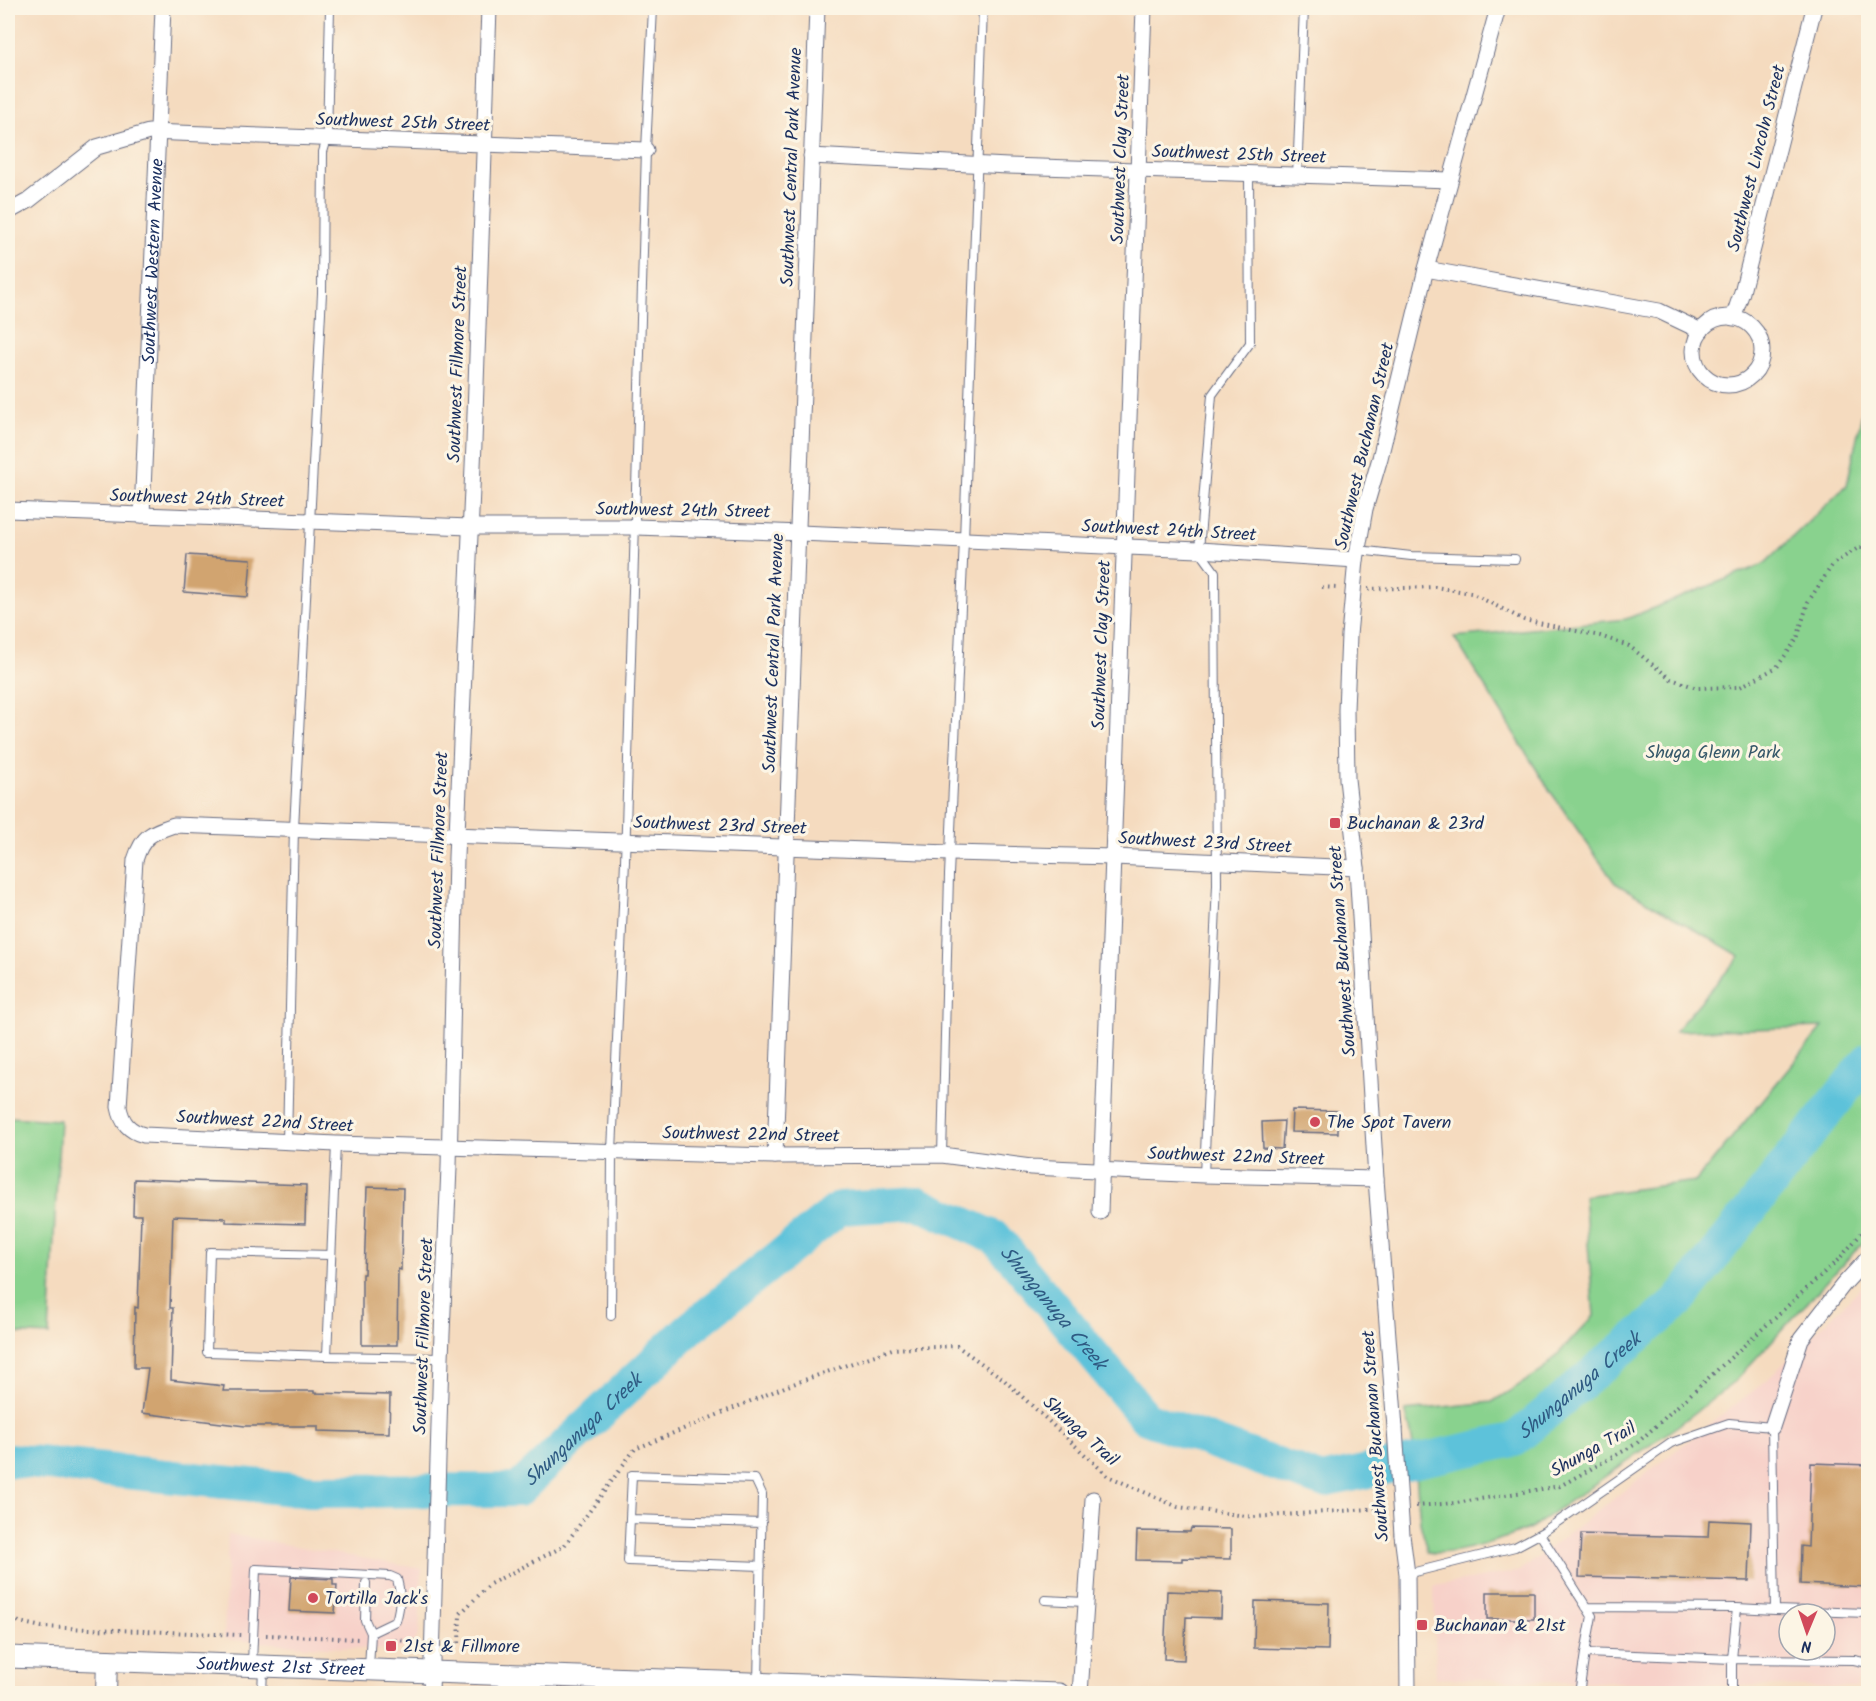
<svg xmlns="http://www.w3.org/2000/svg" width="1876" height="1701" font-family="Kalam,sans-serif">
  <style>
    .built { fill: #f7d1c9; fill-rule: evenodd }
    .green { fill: #89d28e; stroke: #528076; stroke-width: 1.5 }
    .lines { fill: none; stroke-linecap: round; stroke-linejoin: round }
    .river { stroke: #5dc2da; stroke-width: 34 }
    .building { fill: #d1a46f }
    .service-casing { stroke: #676b80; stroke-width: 10 }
    .minor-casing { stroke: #676b80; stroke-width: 17 }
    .tertiary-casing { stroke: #676b80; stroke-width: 22 }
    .secondary-casing { stroke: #676b80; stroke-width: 23 }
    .path { stroke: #676b80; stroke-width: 4; stroke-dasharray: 1.5 4.5; stroke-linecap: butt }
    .service { stroke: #fff; stroke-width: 8 }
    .minor { stroke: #fff; stroke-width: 15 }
    .tertiary { stroke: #fff; stroke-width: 20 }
    .secondary { stroke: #fff; stroke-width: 21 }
    .minor-bridge-casing { stroke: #676b80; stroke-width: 17; stroke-linecap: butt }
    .minor-bridge { stroke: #fff; stroke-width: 15 }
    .poi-dot { fill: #d1495b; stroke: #fcf5e5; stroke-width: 2 }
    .labels { text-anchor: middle; stroke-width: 6; stroke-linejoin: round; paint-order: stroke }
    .street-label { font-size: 18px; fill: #1b2f5e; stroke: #fcf5e5 }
    .park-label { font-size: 18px; fill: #36586a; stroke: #fcf5e5 }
    .poi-label { font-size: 18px; fill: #1b2f5e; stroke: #fcf5e5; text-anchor: start }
    .water-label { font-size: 20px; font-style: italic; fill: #2f5b83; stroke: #fcf5e5 }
  </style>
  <rect width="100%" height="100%" fill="#fcf5e5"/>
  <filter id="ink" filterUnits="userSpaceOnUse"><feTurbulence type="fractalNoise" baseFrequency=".0167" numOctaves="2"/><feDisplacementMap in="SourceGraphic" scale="12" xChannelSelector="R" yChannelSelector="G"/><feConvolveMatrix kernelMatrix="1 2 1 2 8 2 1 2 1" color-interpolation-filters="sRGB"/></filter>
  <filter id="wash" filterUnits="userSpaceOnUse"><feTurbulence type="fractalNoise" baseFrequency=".008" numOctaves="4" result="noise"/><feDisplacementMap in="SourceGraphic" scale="24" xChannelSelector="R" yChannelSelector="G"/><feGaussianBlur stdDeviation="1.35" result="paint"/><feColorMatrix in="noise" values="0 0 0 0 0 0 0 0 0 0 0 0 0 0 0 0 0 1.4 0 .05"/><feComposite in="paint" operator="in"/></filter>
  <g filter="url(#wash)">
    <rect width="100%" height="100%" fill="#f5dbbf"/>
    <path class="built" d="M 1868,1281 L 1868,1680 L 1858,1680 L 1856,1688 L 1436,1678 L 1434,1586 L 1520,1571 L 1767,1380 ZM 1789,1614 L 1825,1614 L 1825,1650 L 1789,1650 Z
      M 228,1534 L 422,1569 L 419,1633 L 417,1638 L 409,1646 L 396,1650 L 306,1646 L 224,1639 Z"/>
    <path class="green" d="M 1868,385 L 1868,1237 L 1733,1383 L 1679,1425 L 1531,1528 C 1507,1538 1453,1557 1428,1552 C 1427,1542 1421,1532 1420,1521 C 1416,1484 1417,1447 1405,1411 L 1492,1402 L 1542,1371 L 1594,1316 L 1584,1196 L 1696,1181 L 1823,1027 L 1675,1031 L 1740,956 L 1615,883 L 1548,788 L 1454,637 L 1626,619 L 1764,564 L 1847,485 Z
      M 8,1117 L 60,1120 L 49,1335 L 8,1333 Z"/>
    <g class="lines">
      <path class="river" id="s1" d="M 8,1460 L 312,1491 L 518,1490 L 688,1330 L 840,1208 L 918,1203 L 996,1238 L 1146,1418 L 1322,1481 L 1514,1440 L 1677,1303 L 1868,1060"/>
    </g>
    <g id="blocks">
      <path class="building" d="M 187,555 L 251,559 L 248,597 L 184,592 Z
        M 1292,1110 L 1338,1111 L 1338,1133 L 1291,1132 Z
        M 1284,1121 L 1282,1149 L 1263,1148 L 1262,1122 Z
        M 134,1179 L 306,1185 L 305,1224 L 226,1222 L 226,1218 L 173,1216 L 170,1308 L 173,1308 L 171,1380 L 224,1386 L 223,1391 L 314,1391 L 314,1393 L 390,1395 L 389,1433 L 318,1431 L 318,1426 L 245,1426 L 142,1413 L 148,1368 L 134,1368 L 135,1307 L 138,1308 L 141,1215 L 133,1215 Z
        M 367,1187 L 403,1188 L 401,1270 L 398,1269 L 397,1345 L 362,1345 L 362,1274 L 364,1274 Z
        M 1811,1463 L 1869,1465 L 1869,1587 L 1800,1584 L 1801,1546 L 1808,1547 Z
        M 1709,1520 L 1751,1522 L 1749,1581 L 1579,1577 L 1581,1534 L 1708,1537 Z
        M 1191,1528 L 1231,1529 L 1231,1559 L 1182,1558 L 1182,1561 L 1136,1560 L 1137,1531 L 1190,1532 Z
        M 291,1577 L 333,1579 L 333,1585 L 337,1585 L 335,1613 L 289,1611 Z
        M 1167,1591 L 1222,1593 L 1221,1618 L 1186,1617 L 1184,1660 L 1164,1659 Z
        M 1487,1592 L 1534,1592 L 1534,1619 L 1487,1619 Z
        M 1255,1601 L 1329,1603 L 1328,1650 L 1254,1648 Z"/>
    </g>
  </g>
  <g filter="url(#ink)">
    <use href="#blocks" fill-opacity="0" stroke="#676b80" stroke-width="1.5"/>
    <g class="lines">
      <defs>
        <path id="service" d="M 1297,176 L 1304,8
          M 1358,550 L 1411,556 L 1515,559
          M 287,1142 L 294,828 L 322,293 L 323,152 L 327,139 L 330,8
          M 336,1144 L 327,1356 L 441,1358
          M 942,1155 L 949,875 L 964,540 L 983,8
          M 1204,1175 L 1217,884 L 1215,572 L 1199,550 L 1212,395 L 1250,343 L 1249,174
          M 611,1316 L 612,1151 L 625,861 L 646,150 L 653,8
          M 327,1356 L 207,1352 L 210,1252 L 331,1255
          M 630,1519 L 762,1523
          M 1540,1534 L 1592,1616 L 1585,1653
          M 1407,1574 L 1515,1547 L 1543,1532 L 1671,1443 L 1729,1423 L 1772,1427 L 1775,1610 L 1737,1608 L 1732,1659 L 1585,1653 L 1579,1694
          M 366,1583 L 365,1620 L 371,1633 L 369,1668
          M 1045,1600 L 1085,1602
          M 1586,1607 L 1737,1608
          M 1775,1610 L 1868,1613
          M 252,1663 L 256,1569 L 390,1576 L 397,1579 C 401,1592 400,1608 396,1621 L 371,1633
          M 758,1683 L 762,1494 L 755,1479 L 632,1475 L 628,1561 L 761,1566
          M 262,1694 L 263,1667
          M 1732,1694 L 1732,1659 L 1854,1660 L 1868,1663"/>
        <g id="minor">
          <path d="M 811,156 L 1008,166 L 1450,180"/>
          <path d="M 8,212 L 28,201 L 97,147 L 149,132 L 646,150"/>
          <path d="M 1426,269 L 1659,311 L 1701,331"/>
          <circle cx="1728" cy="351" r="34"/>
          <path d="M 1733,318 L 1742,292 L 1814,8"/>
          <path d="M 8,510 L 470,527 L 636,527 L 776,532 L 1199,550 L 1356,560"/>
          <path id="s2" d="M 142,515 L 163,8"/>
          <path d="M 1357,868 L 1114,857 L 950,853 L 174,825 C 151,833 143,835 135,860 L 119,1107 C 122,1123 129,1131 144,1135 L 336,1144 L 775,1156 L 942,1155 L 1031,1167 L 1204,1175 L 1376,1179"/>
          <path d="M 775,1156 L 817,8"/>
          <path d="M 1100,1212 L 1144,8"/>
          <path d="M 1772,1427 L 1801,1339 L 1843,1285 L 1868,1258"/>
          <path d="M 1395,1428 L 1376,1179 L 1357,868 L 1347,779 L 1346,710 L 1349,635 L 1356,560 L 1365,509 L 1380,458 L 1426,269 L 1498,8"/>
          <path d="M 1402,1535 L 1407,1574 L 1408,1694"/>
          <path d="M 431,1694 L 441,1358 L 449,1167 L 456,857 L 474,443 L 489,8"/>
          <path d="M 1080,1694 L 1093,1499"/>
        </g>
        <path id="tertiary" d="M 106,1694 L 107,1660"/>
        <g id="secondary">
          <path id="s3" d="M 8,1657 L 1059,1694"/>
        </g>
      </defs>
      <use href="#service" class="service-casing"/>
      <use href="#minor" class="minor-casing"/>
      <use href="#tertiary" class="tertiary-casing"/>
      <use href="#secondary" class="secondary-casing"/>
      <path class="path" d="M 1322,587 L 1337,588
        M 1368,589 L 1435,587 L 1471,593 L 1524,620 L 1600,636 L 1629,646 L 1671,679 L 1697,688 L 1740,687 L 1777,667 L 1797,639 L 1808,602 L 1833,564 L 1858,548 L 1868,548
        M 623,1465 L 635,1449 L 787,1386 L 892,1349 L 957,1346 L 1002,1378 L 1108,1476 L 1178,1507 L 1254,1517 L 1384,1508
        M 1416,1506 L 1456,1503 L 1560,1486 L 1636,1444 L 1839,1259 L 1868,1226
        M 8,1614 L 19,1622 L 42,1627 L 241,1635
        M 266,1635 L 360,1639
        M 389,1640 L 417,1641
        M 449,1644 L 459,1645 L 460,1614 L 490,1584 L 564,1546 L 619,1471"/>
      <use href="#service" class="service"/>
      <use href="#minor" class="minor"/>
      <use href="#tertiary" class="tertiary"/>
      <use href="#secondary" class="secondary"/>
      <defs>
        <path id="minor-bridge" d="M 1395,1428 L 1402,1535"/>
      </defs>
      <use href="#minor-bridge" class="minor-bridge-casing"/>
      <use href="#minor-bridge" class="minor-bridge"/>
    </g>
  </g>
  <g class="poi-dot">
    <rect x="1329" y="817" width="12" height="12" rx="3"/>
    <circle cx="1315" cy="1122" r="6"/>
    <circle cx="313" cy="1598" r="6"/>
    <rect x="1416" y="1619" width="12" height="12" rx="3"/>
    <rect x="385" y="1640" width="12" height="12" rx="3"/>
  </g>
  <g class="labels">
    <g class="street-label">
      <text transform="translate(403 122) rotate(2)" y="6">Southwest 25th Street</text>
      <text transform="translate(1239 154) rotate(2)" y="6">Southwest 25th Street</text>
      <text transform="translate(1756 158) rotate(-76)" y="6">Southwest Lincoln Street</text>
      <text transform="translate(1120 159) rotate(-88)" y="6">Southwest Clay Street</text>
      <text transform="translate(791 167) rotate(-88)" y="6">Southwest Central Park Avenue</text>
      <text dy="6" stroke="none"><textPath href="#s2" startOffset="254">Southwest Western Avenue</textPath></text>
      <text transform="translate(457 364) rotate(-88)" y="6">Southwest Fillmore Street</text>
      <text transform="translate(1364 446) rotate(-77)" y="6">Southwest Buchanan Street</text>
      <text transform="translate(197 498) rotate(2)" y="6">Southwest 24th Street</text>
      <text transform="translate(683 510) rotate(1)" y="6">Southwest 24th Street</text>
      <text transform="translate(1169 530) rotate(3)" y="6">Southwest 24th Street</text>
      <text transform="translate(1101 645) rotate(-88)" y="6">Southwest Clay Street</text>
      <text transform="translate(773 653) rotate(-88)" y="6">Southwest Central Park Avenue</text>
      <text transform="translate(720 825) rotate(2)" y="6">Southwest 23rd Street</text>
      <text transform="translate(1205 842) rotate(3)" y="6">Southwest 23rd Street</text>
      <text transform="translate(438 850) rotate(-88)" y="6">Southwest Fillmore Street</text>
      <text transform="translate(1342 951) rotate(-94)" y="6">Southwest Buchanan Street</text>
      <text transform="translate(265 1121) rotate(3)" y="6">Southwest 22nd Street</text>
      <text transform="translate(751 1134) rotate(1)" y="6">Southwest 22nd Street</text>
      <text transform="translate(1236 1156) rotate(2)" y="6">Southwest 22nd Street</text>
      <text transform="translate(423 1336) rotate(-88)" y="6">Southwest Fillmore Street</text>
      <text transform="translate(1081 1431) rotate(42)" y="6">Shunga Trail</text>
      <text transform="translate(1375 1436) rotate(-94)" y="6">Southwest Buchanan Street</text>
      <text transform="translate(1593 1449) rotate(-29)" y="6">Shunga Trail</text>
      <text dy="6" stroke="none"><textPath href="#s3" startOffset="273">Southwest 21st Street</textPath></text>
    </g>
    <g class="park-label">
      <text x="1713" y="758">Shuga Glenn Park</text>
    </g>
    <g class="poi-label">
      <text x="1347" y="829">Buchanan &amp; 23rd</text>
      <text x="1327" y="1128">The Spot Tavern</text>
      <text x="325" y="1604">Tortilla Jack's</text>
      <text x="1434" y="1631">Buchanan &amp; 21st</text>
      <text x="403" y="1652">21st &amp; Fillmore</text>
    </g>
    <g class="water-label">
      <text dy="7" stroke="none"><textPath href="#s1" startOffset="1194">Shunganuga Creek</textPath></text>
      <text dy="7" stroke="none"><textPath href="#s1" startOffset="1806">Shunganuga Creek</textPath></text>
      <text dy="7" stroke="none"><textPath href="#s1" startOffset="600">Shunganuga Creek</textPath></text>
    </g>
  </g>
  <rect width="1876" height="1701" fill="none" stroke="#fcf5e5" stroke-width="30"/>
  <g transform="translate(1807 1632) rotate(182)"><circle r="28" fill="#fcf5e5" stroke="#a2a6af" stroke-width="1.5"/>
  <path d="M0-4.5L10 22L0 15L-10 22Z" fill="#d1495b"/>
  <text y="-9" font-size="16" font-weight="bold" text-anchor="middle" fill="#1b2f5e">N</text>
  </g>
</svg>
